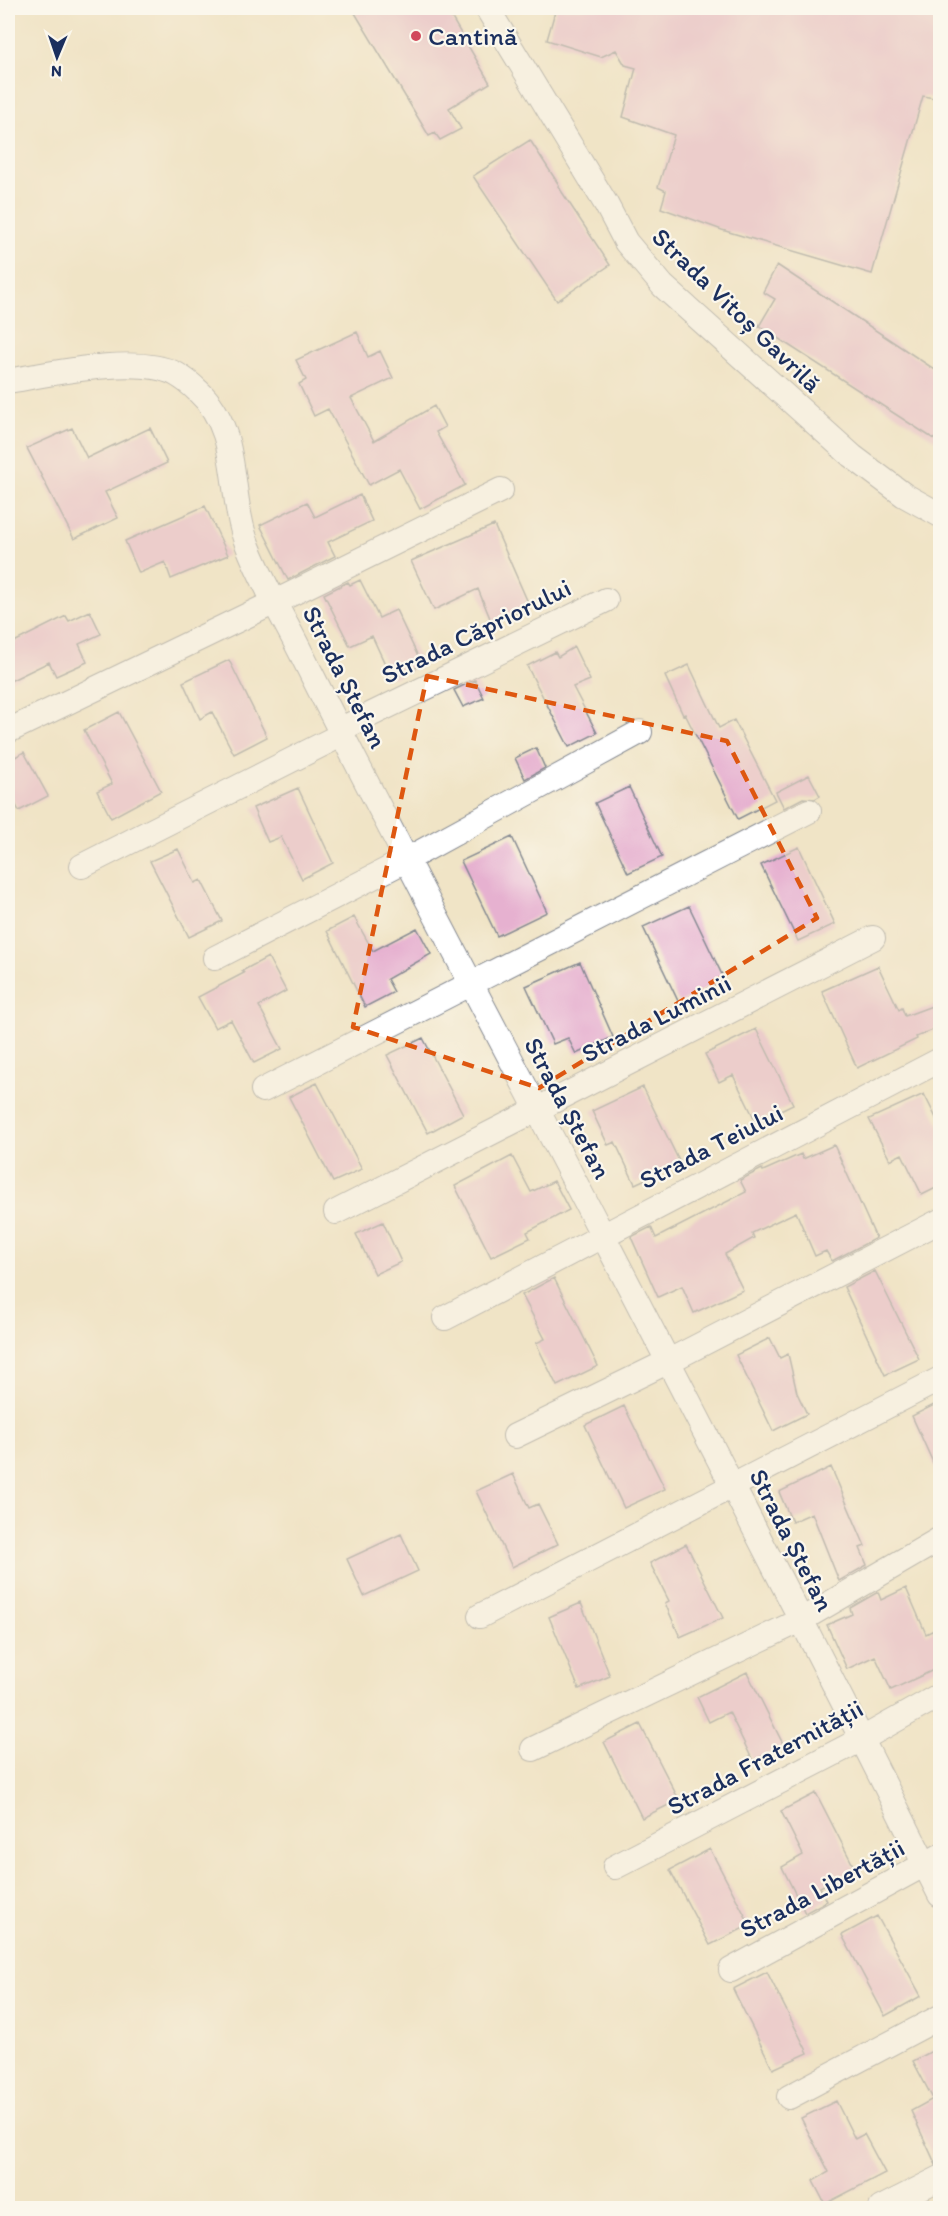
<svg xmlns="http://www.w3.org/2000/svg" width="948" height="2216" font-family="Itim,sans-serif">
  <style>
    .building { fill: #e6b1d0 }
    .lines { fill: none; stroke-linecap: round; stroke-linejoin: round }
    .street-casing { stroke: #868a92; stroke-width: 26 }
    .street { stroke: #fff; stroke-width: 24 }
    .marked { fill: none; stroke: #de5710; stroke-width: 4.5; stroke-dasharray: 12 8; stroke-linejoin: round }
    .poi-dot { fill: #d1495b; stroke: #fbf7ec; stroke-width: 2 }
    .labels { text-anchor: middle; stroke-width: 4.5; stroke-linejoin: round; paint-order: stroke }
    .poi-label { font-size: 26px; fill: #1b2f5e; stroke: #fbf7ec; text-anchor: start }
    .street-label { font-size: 26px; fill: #1b2f5e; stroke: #fbf7ec }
  </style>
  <rect width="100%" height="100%" fill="#fbf7ec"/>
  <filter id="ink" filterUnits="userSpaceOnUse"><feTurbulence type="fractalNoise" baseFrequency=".0167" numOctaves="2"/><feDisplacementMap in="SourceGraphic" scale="12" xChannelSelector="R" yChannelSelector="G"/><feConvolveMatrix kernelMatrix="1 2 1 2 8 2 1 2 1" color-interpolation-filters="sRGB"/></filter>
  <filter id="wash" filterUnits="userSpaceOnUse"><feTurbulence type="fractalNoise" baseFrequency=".008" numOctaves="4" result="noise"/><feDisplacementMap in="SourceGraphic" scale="24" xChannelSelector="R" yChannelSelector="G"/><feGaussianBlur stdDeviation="1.35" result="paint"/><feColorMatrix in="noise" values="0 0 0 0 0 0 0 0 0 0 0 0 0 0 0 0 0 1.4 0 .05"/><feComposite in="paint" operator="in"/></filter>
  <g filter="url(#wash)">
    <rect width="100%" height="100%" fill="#f0e4c6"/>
    <g id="blocks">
      <path class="building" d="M 352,8 L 446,8 L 490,83 L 449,108 L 461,129 L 440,140 L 435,133 L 429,136 Z
        M 556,8 L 940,8 L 940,99 L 923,96 L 872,274 L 722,230 L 661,208 L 666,191 L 658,187 L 674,135 L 623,117 L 636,68 L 625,65 L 616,50 L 601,57 L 547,40 Z
        M 530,140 L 559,185 L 558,186 L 610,265 L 557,301 L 473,176 Z
        M 777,265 L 940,373 L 940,443 L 759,326 L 775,299 L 763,292 Z
        M 357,332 L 368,357 L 380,351 L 393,378 L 351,398 L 374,441 L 434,406 L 445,427 L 436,432 L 465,485 L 420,509 L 399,469 L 369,485 L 328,409 L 314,416 L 299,384 L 306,380 L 296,360 Z
        M 72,428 L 87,458 L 150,428 L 167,463 L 105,492 L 118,518 L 74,539 L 27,448 Z
        M 360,495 L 372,521 L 328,542 L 335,556 L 288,580 L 260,525 L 307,502 L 315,517 Z
        M 205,506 L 228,555 L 171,579 L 165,562 L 139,573 L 125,541 Z
        M 494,525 L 530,607 L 492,623 L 478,589 L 434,610 L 411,561 Z
        M 360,580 L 379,618 L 396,610 L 422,665 L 392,679 L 372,636 L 350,646 L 324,594 L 348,582 L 350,585 Z
        M 90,611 L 101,634 L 79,644 L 87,662 L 56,676 L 49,662 L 8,682 L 8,645 L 66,616 L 69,621 Z
        M 574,647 L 590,680 L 573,687 L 597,733 L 569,747 L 527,666 L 555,652 L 558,657 Z
        M 229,660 L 267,737 L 234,754 L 212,712 L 200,719 L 183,682 Z
        M 689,665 L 719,728 L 734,720 L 775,800 L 738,819 L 685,714 L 683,715 L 665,676 Z
        M 475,680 L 484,698 L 463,707 L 454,690 Z
        M 119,712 L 161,791 L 111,818 L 97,791 L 112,784 L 84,730 Z
        M 536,748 L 545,768 L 525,779 L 515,758 Z
        M 24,752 L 48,796 L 19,811 L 8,790 L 8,761 Z
        M 809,775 L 820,796 L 815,799 L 803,798 L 784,808 L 776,792 Z
        M 629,787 L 662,857 L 628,873 L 595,803 Z
        M 298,788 L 333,863 L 302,879 L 281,837 L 268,842 L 253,808 Z
        M 512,837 L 547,912 L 497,936 L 461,861 Z
        M 799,847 L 835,924 L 798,941 L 761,865 Z
        M 178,849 L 195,883 L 201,880 L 222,921 L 189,937 L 150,861 Z
        M 689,906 L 725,981 L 679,1003 L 643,927 Z
        M 354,917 L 373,951 L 417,928 L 431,954 L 387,979 L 394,992 L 365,1007 L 327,931 Z
        M 268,957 L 286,991 L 259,1006 L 282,1049 L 254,1063 L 231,1020 L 215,1028 L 198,997 L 244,973 L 242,971 Z
        M 580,962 L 613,1037 L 576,1054 L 568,1038 L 553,1044 L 526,986 Z
        M 878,966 L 899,1010 L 902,1008 L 905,1016 L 940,1003 L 940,1027 L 916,1037 L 917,1039 L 857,1068 L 822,991 Z
        M 756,1029 L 793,1104 L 756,1122 L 733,1075 L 719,1082 L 705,1054 Z
        M 423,1038 L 463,1114 L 428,1133 L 387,1055 Z
        M 317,1083 L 362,1169 L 333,1182 L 289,1097 Z
        M 643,1087 L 680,1163 L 635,1184 L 615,1142 L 608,1145 L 592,1111 Z
        M 924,1094 L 940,1126 L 940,1186 L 922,1195 L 902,1154 L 890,1160 L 869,1119 Z
        M 834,1145 L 876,1238 L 832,1261 L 826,1251 L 815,1256 L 796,1212 L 752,1233 L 754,1238 L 725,1254 L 743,1290 L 694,1313 L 682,1286 L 658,1297 L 631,1237 L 651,1227 L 656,1238 L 746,1192 L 740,1180 L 762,1169 L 763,1171 L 801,1154 L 803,1159 Z
        M 512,1156 L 531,1192 L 554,1181 L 569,1210 L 527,1232 L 530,1238 L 491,1257 L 455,1186 Z
        M 383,1222 L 401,1262 L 375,1274 L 356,1234 Z
        M 875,1271 L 919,1359 L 885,1375 L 844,1287 Z
        M 554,1278 L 598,1366 L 557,1386 L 536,1343 L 545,1339 L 522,1295 Z
        M 770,1338 L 780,1358 L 788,1354 L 797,1393 L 807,1414 L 773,1431 L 736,1355 Z
        M 940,1402 L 940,1478 L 912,1416 Z
        M 624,1406 L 665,1489 L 624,1508 L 585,1425 Z
        M 831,1467 L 865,1546 L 860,1548 L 867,1565 L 839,1581 L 812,1513 L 792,1522 L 779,1492 Z
        M 513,1474 L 529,1508 L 538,1504 L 558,1544 L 512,1567 L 476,1491 Z
        M 401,1534 L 418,1571 L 364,1596 L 347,1559 Z
        M 686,1544 L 723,1618 L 680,1637 L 665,1603 L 669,1601 L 650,1563 Z
        M 906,1588 L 926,1634 L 940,1627 L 940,1667 L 891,1690 L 875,1656 L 847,1669 L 827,1625 L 852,1614 L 850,1608 L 878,1592 L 881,1600 Z
        M 581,1603 L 610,1676 L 579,1689 L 549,1617 Z
        M 747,1672 L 784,1746 L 753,1761 L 729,1712 L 709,1722 L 697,1697 Z
        M 640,1724 L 679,1800 L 642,1818 L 604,1742 Z
        M 816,1793 L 855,1869 L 820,1887 L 827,1901 L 805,1913 L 782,1867 L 803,1855 L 781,1811 Z
        M 710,1849 L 750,1925 L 710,1945 L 670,1870 Z
        M 877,1916 L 921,1996 L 885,2016 L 842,1935 Z
        M 767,1972 L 808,2053 L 773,2069 L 733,1989 Z
        M 940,2047 L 940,2164 L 936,2165 L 911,2111 L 933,2099 L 913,2061 Z
        M 836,2101 L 855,2139 L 864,2134 L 885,2173 L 825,2204 L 813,2181 L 829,2172 L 801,2118 Z"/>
    </g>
  </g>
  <g filter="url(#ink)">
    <use href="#blocks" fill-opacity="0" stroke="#868a92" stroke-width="1.5"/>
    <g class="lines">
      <defs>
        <path id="street" d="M 487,8 L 606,204 L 626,242 L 663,286 L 852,456 L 904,495 L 940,515
          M 8,381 C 50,374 137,354 176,374 C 183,378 192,385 198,391 C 241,430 228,491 246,541 C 260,579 282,615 300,651 C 397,846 500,1037 600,1230 C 715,1451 829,1672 940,1895
          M 339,730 L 606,600
          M 8,731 L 275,602 L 501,490
          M 82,866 L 341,735
          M 215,958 L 406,860 L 640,732
          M 263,1090 L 809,811
          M 336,1212 L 873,938
          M 445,1318 L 940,1060
          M 515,1436 L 667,1362 L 940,1221
          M 480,1616 L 940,1379
          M 533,1749 L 801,1620 L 940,1539
          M 615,1867 L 862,1739 L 940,1695
          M 731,1970 L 940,1856
          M 789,2097 L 940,2017
          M 881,2208 L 940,2178"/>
      </defs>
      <use href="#street" class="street-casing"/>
      <use href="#street" class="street"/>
    </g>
  </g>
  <path d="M0 0H948V2216H0ZM 427,676 L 727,741 L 817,918 L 539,1088 L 353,1027 Z" fill="#f0e4c6" fill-opacity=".55" fill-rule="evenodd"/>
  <path class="marked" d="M 427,676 L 727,741 L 817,918 L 539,1088 L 353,1027 Z"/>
  <circle class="poi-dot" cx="416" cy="36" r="6"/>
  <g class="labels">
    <g class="poi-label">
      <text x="428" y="45">Cantină</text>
    </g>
    <g class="street-label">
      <text transform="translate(737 310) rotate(44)" y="9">Strada Vitoș Gavrilă</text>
      <text transform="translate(476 631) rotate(-26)" y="9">Strada Căpriorului</text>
      <text transform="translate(345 677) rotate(63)" y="9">Strada Ștefan</text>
      <text transform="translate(656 1018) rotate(-27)" y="9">Strada Luminii</text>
      <text transform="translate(568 1108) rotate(62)" y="9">Strada Ștefan</text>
      <text transform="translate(711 1146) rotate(-27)" y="9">Strada Teiului</text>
      <text transform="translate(792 1540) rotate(63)" y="9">Strada Ștefan</text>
      <text transform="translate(765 1757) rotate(-28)" y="9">Strada Fraternității</text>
      <text transform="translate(822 1888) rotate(-28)" y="9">Strada Libertății</text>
    </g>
  </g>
  <rect width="948" height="2216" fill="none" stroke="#fbf7ec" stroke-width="30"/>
  <g transform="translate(57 57) rotate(182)" stroke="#fbf7ec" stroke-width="4.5" paint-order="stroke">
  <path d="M0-4.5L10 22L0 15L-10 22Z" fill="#1b2f5e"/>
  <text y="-9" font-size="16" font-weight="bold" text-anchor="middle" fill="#1b2f5e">N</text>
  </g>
</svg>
